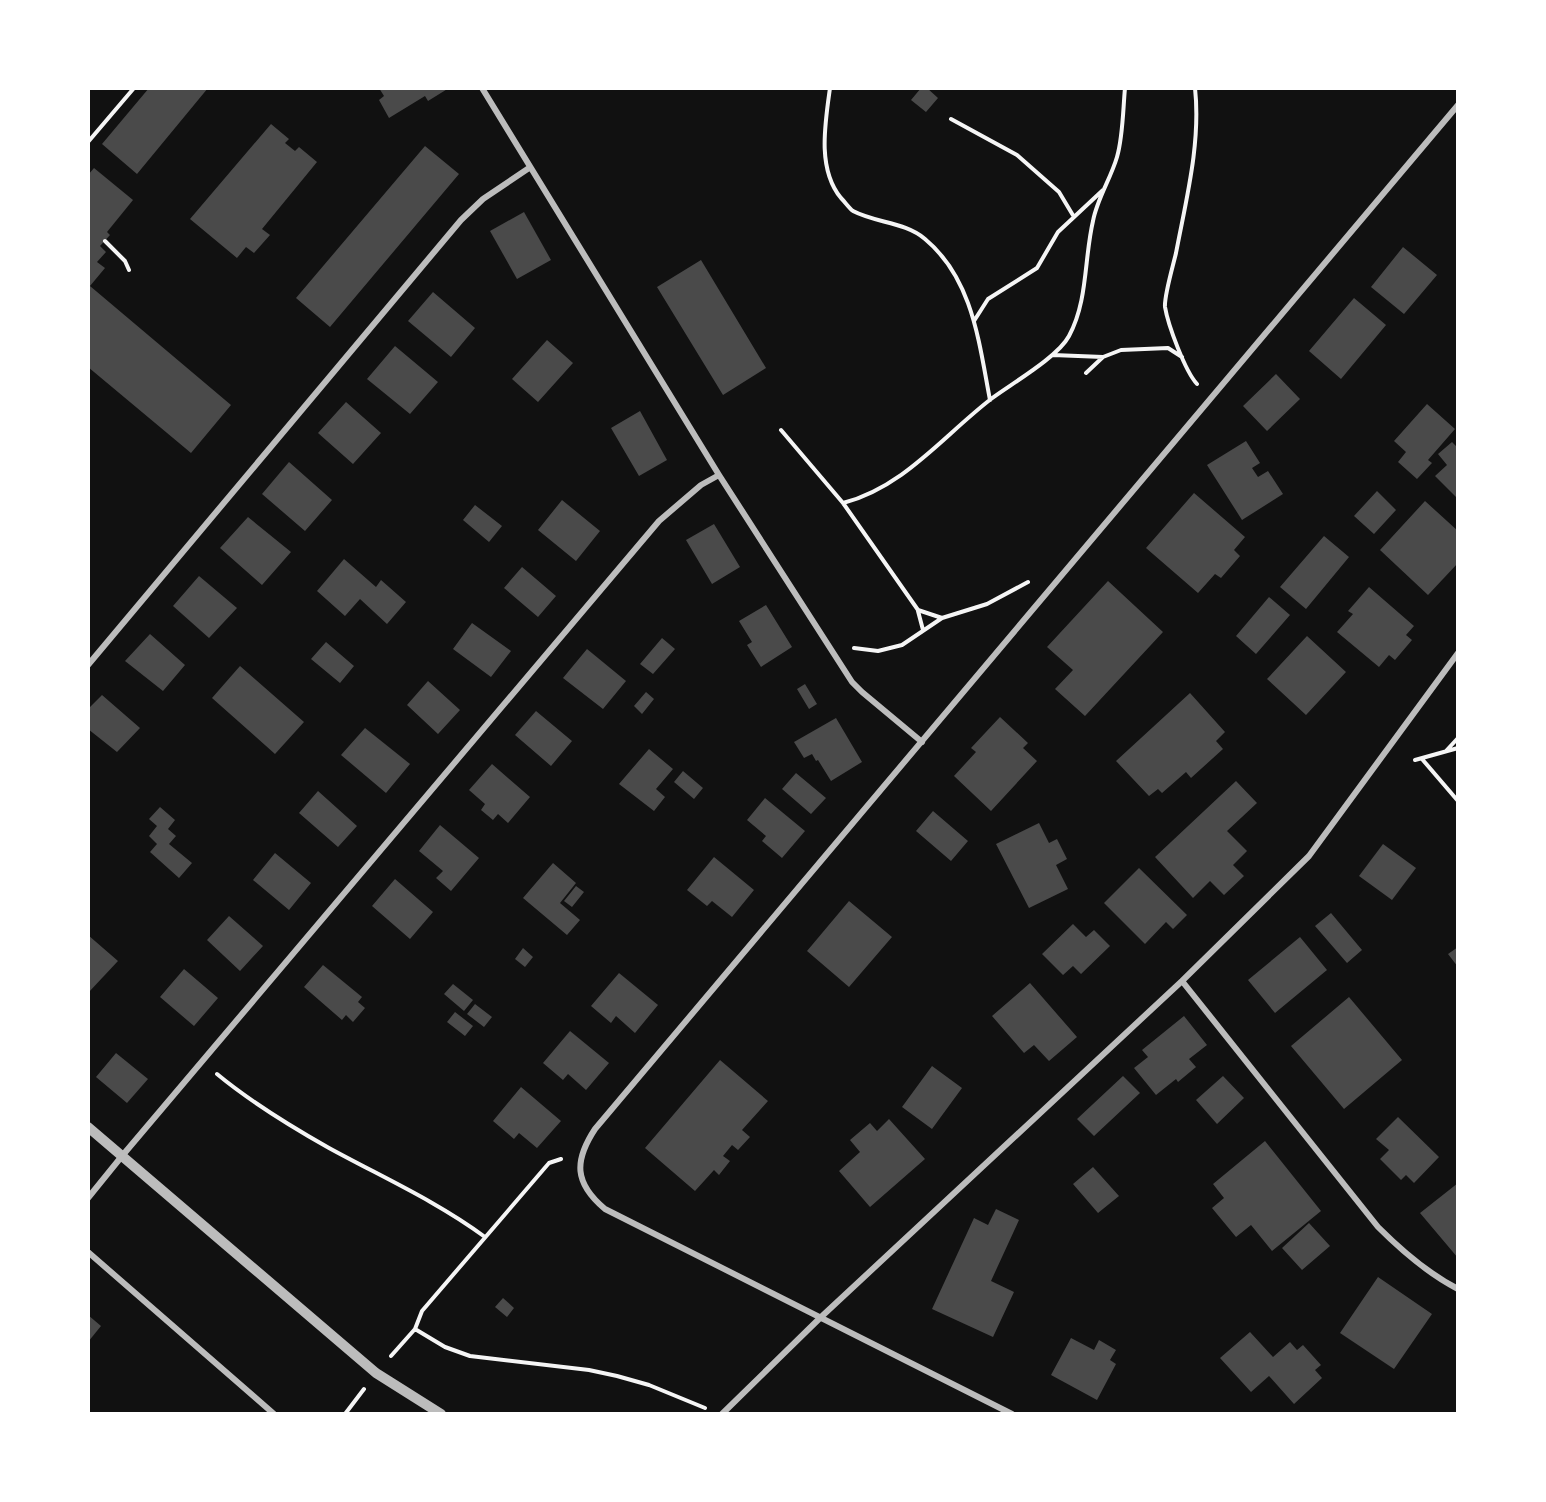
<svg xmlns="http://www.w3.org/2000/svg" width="1546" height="1502" font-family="'PT Sans',sans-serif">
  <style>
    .building { fill: #4a4a4a }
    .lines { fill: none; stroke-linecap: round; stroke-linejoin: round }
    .path { stroke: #f5f5f5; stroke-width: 4 }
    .minor { stroke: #bcbcbc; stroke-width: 6 }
    .tertiary { stroke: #bcbcbc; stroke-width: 10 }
  </style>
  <rect width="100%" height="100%" fill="#111"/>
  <path class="building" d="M 149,88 L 208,88 L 137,174 L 102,144 Z
    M 379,88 L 449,88 L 428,101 L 425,96 L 389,118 L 379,100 L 384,96 Z
    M 921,88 L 927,88 L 938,98 L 926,112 L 911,100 Z
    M 271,124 L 289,139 L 285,143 L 295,151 L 299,147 L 317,162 L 262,229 L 270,235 L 254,253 L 246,247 L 237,258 L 190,219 Z
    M 425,146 L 459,174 L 330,327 L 296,298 Z
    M 94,168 L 133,200 L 107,232 L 110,235 L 100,246 L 106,252 L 97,262 L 105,268 L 90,286 L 231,405 L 191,453 L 88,367 L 88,175 Z
    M 524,212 L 551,260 L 517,279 L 490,231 Z
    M 1403,247 L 1437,275 L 1404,314 L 1371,287 Z
    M 701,260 L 766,368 L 723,395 L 657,287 Z
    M 433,292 L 475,328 L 451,357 L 408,321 Z
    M 1354,298 L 1386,325 L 1341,379 L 1309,351 Z
    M 547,340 L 573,363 L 538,402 L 512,379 Z
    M 395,346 L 438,382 L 410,414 L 367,379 Z
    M 1276,374 L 1300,399 L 1267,431 L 1243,406 Z
    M 346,402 L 381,433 L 353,464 L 318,433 Z
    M 1427,404 L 1455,429 L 1428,460 L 1432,463 L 1417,479 L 1398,462 L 1406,452 L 1394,441 Z
    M 640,411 L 667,460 L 639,476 L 611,428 Z
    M 1246,441 L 1260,463 L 1252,468 L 1258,477 L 1268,471 L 1283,494 L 1242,520 L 1207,465 Z
    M 1452,442 L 1458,448 L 1458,499 L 1435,476 L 1447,465 L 1438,454 Z
    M 289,462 L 332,500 L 305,531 L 262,494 Z
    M 1377,491 L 1396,510 L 1374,534 L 1354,516 Z
    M 1194,493 L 1245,537 L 1234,550 L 1240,556 L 1221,578 L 1215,574 L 1198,593 L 1146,548 Z
    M 562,500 L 600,531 L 576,561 L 538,530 Z
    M 1425,501 L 1458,531 L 1458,563 L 1428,595 L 1380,550 Z
    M 475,505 L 502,526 L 489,542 L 463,520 Z
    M 248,517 L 291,552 L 262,585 L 220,548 Z
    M 714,524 L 740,567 L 712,584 L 686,540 Z
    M 1324,536 L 1349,557 L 1306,609 L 1280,587 Z
    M 344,559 L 376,587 L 381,580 L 406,602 L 387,624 L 360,599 L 345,616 L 317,591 Z
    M 522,567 L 556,596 L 538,617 L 504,588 Z
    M 199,576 L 237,608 L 209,638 L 173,606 Z
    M 1108,581 L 1163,632 L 1085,716 L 1055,689 L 1073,670 L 1047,647 Z
    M 1369,587 L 1414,626 L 1406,635 L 1412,640 L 1395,660 L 1389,655 L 1379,667 L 1337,632 L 1353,614 L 1348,611 Z
    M 1269,597 L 1290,615 L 1256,654 L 1236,636 Z
    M 766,605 L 792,647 L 761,667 L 747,645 L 752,642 L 739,621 Z
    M 472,623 L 511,651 L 491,677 L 453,649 Z
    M 150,634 L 185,665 L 163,691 L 125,661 Z
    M 1307,636 L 1346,672 L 1306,715 L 1267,679 Z
    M 662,638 L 675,649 L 653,674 L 640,664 Z
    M 326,642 L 354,666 L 340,683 L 311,659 Z
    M 587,649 L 626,681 L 603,709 L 563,678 Z
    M 240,666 L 304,722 L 275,754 L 212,698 Z
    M 428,681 L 460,710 L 438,734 L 407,705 Z
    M 805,684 L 817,704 L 809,709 L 797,689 Z
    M 646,692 L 654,699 L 642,714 L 634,706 Z
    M 1190,693 L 1225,732 L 1216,741 L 1223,749 L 1191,778 L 1186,772 L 1162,793 L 1158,789 L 1149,796 L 1116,761 Z
    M 102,695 L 140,728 L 117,752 L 88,729 L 88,709 Z
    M 536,711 L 572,741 L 551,766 L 515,735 Z
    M 1000,717 L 1028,743 L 1023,748 L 1037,761 L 991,811 L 954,776 L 976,752 L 971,748 Z
    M 836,718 L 862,762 L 831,781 L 818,760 L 816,761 L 812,754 L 804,758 L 794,742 Z
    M 365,728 L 410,764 L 386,793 L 341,755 Z
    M 649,749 L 673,769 L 656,789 L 665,797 L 654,811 L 619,784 Z
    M 492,764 L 530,797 L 508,823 L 498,814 L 493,820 L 481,810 L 485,804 L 469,790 Z
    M 683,771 L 703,788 L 694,799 L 674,782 Z
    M 796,773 L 826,798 L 811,814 L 782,789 Z
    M 1236,781 L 1257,803 L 1227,831 L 1247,851 L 1233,865 L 1244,876 L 1224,895 L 1210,881 L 1193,898 L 1155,857 Z
    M 318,791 L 357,826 L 338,847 L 299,813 Z
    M 765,798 L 805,831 L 782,858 L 762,841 L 766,836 L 747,820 Z
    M 160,807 L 175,820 L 168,829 L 176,836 L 169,844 L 192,863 L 179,878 L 150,852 L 157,844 L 149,836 L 157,826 L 149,819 Z
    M 933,811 L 968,841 L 951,861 L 916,831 Z
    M 1039,823 L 1049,843 L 1057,839 L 1067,859 L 1056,865 L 1068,889 L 1029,908 L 996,844 Z
    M 440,825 L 479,858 L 451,891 L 436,878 L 443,871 L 419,851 Z
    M 1383,844 L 1416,868 L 1392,900 L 1359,876 Z
    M 275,853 L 311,883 L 289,910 L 253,880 Z
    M 714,857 L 754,890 L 732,917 L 712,901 L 707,906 L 687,890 Z
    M 553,863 L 576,883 L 560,903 L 580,920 L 567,935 L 523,898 Z
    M 1139,868 L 1187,915 L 1173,929 L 1166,922 L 1145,944 L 1104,903 Z
    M 395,879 L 433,912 L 410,939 L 372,906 Z
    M 576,886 L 584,892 L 572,907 L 564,901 Z
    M 849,901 L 892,937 L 849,987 L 807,951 Z
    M 1331,913 L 1362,950 L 1347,963 L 1315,926 Z
    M 229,916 L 263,946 L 240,971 L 207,940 Z
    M 1073,924 L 1086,937 L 1094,930 L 1110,946 L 1081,974 L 1073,966 L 1063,975 L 1042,954 Z
    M 88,935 L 118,961 L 88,993 Z
    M 1300,937 L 1327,970 L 1275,1013 L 1248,980 Z
    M 1458,947 L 1458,967 L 1448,954 Z
    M 523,948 L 533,957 L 525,967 L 515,959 Z
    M 323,965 L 362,997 L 358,1002 L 365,1008 L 353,1022 L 346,1015 L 342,1020 L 304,987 Z
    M 184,969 L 218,998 L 194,1026 L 160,997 Z
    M 619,973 L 658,1005 L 635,1033 L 616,1016 L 611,1023 L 591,1006 Z
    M 1030,983 L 1077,1037 L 1049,1061 L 1034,1045 L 1024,1053 L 992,1016 Z
    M 453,984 L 473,1000 L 464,1011 L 444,994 Z
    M 1349,997 L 1402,1060 L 1344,1109 L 1291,1046 Z
    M 475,1004 L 492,1017 L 484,1027 L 467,1014 Z
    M 455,1012 L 473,1026 L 465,1036 L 447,1022 Z
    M 1184,1016 L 1207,1045 L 1189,1059 L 1196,1067 L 1178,1082 L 1176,1079 L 1156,1095 L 1134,1068 L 1148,1057 L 1142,1050 Z
    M 570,1031 L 609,1063 L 586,1090 L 568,1074 L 563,1080 L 543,1063 Z
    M 116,1053 L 148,1079 L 127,1103 L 96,1077 Z
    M 720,1060 L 768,1101 L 742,1130 L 750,1137 L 738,1150 L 732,1145 L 723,1156 L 730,1161 L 719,1175 L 714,1170 L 695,1191 L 645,1148 Z
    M 932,1066 L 962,1088 L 932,1129 L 902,1107 Z
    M 1123,1076 L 1140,1093 L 1094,1136 L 1077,1119 Z
    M 1223,1076 L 1244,1098 L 1217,1124 L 1196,1100 Z
    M 521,1087 L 561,1121 L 537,1148 L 519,1133 L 514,1139 L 493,1121 Z
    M 1398,1117 L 1439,1157 L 1414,1183 L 1406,1175 L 1401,1180 L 1380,1159 L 1389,1150 L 1376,1139 Z
    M 889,1119 L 925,1159 L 870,1207 L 839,1171 L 860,1152 L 850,1140 L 870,1123 L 877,1131 Z
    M 1265,1141 L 1321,1211 L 1272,1251 L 1251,1225 L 1236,1237 L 1212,1208 L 1224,1198 L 1213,1184 Z
    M 1093,1167 L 1119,1196 L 1098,1213 L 1073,1184 Z
    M 1458,1183 L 1458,1258 L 1420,1213 Z
    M 996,1209 L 1019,1220 L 991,1281 L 1014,1292 L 993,1337 L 932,1309 L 974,1218 L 988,1225 Z
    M 1309,1223 L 1330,1246 L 1302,1270 L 1282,1248 Z
    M 1378,1277 L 1432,1314 L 1394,1369 L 1340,1333 Z
    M 503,1298 L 514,1308 L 507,1317 L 495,1307 Z
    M 88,1315 L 101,1326 L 88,1342 Z
    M 1250,1332 L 1273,1357 L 1290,1342 L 1297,1350 L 1303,1345 L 1321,1365 L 1315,1370 L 1322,1378 L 1294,1404 L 1269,1376 L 1251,1392 L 1220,1358 Z
    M 1071,1338 L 1094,1350 L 1099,1340 L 1116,1350 L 1110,1360 L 1116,1364 L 1097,1400 L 1051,1375 Z"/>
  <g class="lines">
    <path class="path" d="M 830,88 C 825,124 817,169 841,198 C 845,202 849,208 853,211 C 876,223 905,222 925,239 C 973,279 979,343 990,400
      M 1195,88 C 1201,143 1186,200 1176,253 C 1173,266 1164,296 1165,307 C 1168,325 1185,371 1197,384
      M 951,119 L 1017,155 L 1059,192 L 1074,217
      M 88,142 L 134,88
      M 105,241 L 125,261 L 129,270
      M 974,321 L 988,299 L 1037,268 L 1058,232 L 1103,190
      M 1053,355 L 1103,357
      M 1086,373 L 1103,357 L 1121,350 L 1168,348 L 1182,357
      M 781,430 L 843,503 L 918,610 L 942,618
      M 843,503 C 904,487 943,436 991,399 C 1011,384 1058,357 1069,336 C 1088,301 1084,259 1093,221 C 1097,199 1111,178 1117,157 C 1123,137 1123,109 1125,88
      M 918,611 L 923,630
      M 854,648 L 878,651 L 902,645 L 942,618 L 987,604 L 1028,582
      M 1446,751 L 1458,738
      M 1422,759 L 1458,801
      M 1415,760 L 1458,748
      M 217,1074 C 252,1103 290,1126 329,1148 C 382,1177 436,1201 485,1237
      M 415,1329 L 445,1347 L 470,1356 L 589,1370 L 617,1376 L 649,1385 L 705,1408
      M 391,1356 L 415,1329 L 422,1311 L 549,1163 L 561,1159
      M 345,1414 L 364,1389"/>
    <path class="minor" d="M 482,88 L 719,475 L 852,682 L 862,692 L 922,742
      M 88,665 L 461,220 L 483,199 L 529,168
      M 1182,981 L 1378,1227 C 1402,1251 1427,1273 1458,1289
      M 88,1198 L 122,1156 L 659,521 L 701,485 L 719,475
      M 88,1252 L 274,1414
      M 722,1414 L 820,1318 L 1182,981 L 1309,856 L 1458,653
      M 1012,1414 L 605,1209 C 574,1183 574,1161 595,1129 L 1458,105"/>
    <path class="tertiary" d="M 88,1127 L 376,1373 L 441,1414"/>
  </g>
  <rect width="1546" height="1502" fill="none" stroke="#ffffff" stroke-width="180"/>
</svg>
